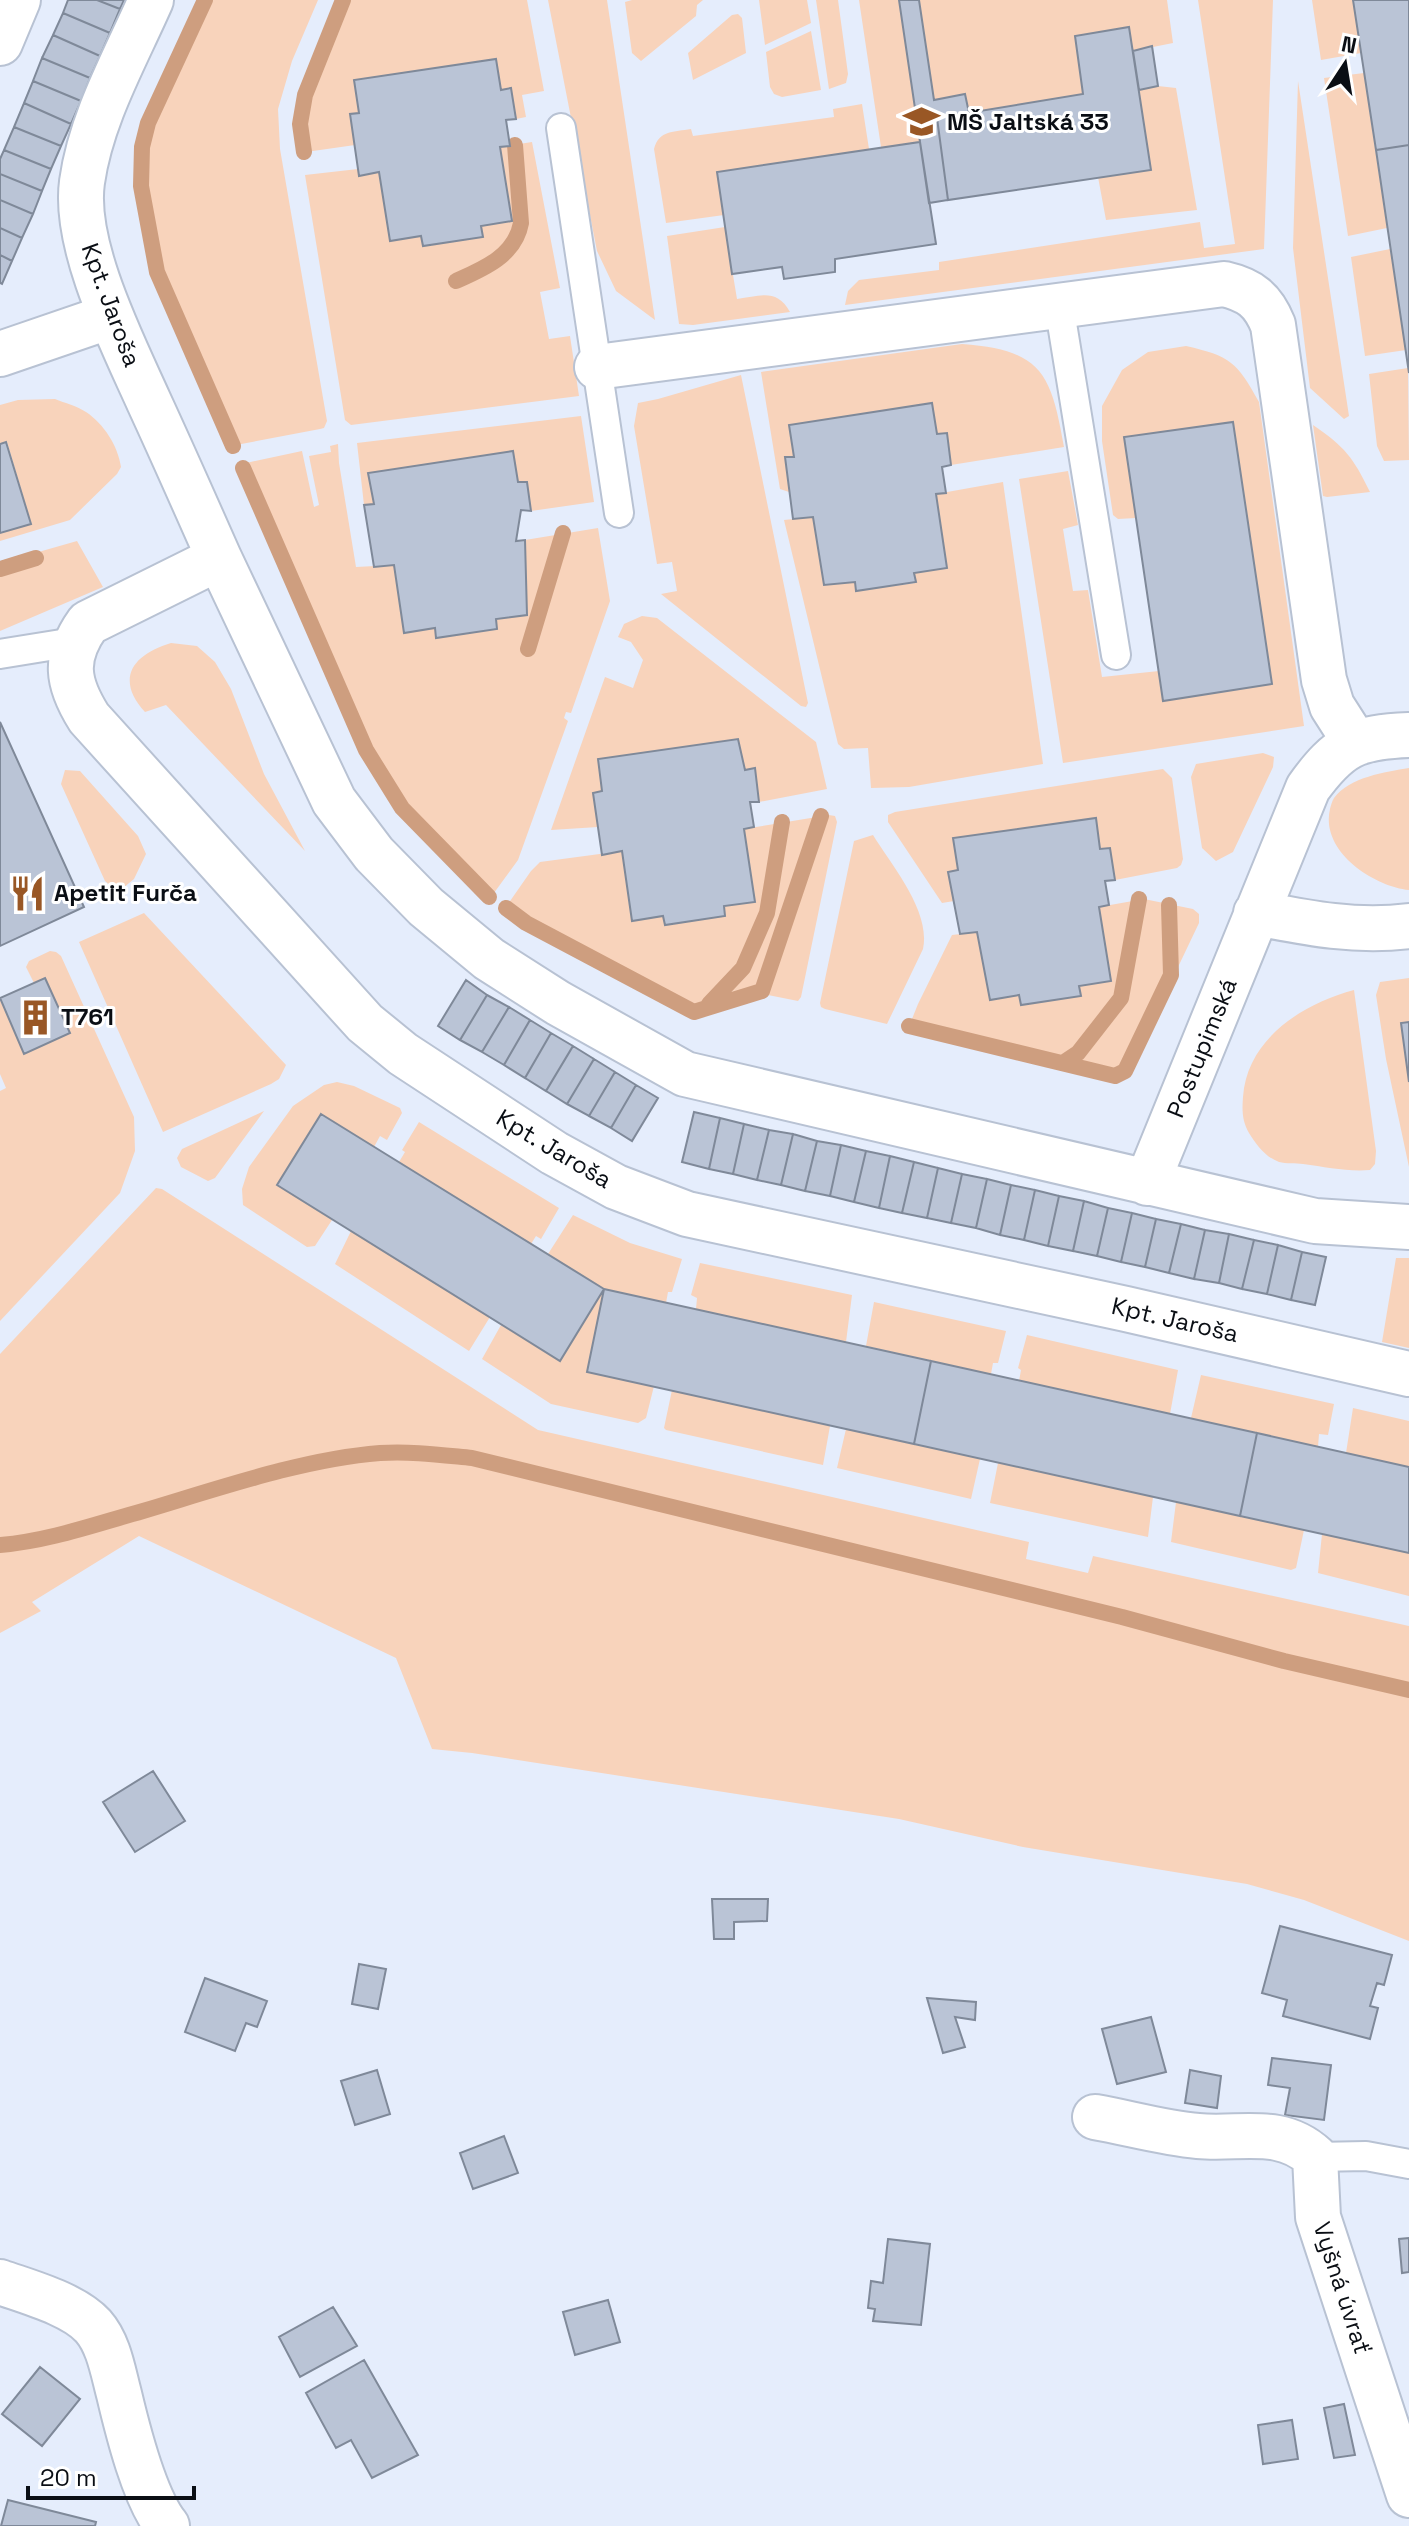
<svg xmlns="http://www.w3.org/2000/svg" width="1409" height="2526" font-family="'Space Grotesk',sans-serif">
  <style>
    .green { fill: #f8d3bb }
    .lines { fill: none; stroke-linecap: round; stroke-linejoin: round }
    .stream { stroke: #ce9e7f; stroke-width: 16 }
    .building { fill: #bac4d6; stroke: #7f8999; stroke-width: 2 }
    .lane-casing { stroke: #b8c2d3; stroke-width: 32 }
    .street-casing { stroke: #b8c2d3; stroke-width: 48 }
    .lane { stroke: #fff; stroke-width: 28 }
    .street { stroke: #fff; stroke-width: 44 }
    .labels { text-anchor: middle; stroke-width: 6; stroke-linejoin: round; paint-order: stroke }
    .poi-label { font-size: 24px; font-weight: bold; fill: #0a0e14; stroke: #fff; text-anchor: start }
    .street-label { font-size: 24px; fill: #0a0e14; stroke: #fff }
  </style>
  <rect width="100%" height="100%" fill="#e5edfc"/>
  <path class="green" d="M 207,0 L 318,0 L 292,61 L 278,109 L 280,149 L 327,421 L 324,428 L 320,429 L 236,445 L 159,272 L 143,185 L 144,147 L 151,120 Z
    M 346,0 L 527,0 L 544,91 L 522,95 L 526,117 L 516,119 L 511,89 L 501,90 L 496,59 L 355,80 L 359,113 L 350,115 L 355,145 L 306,152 L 302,123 L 306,96 Z
    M 548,0 L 607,0 L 655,320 L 616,291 L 597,251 Z
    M 632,0 L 703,0 L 697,5 L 696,16 L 641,61 L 632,53 L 625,2 Z
    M 759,0 L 807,0 L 811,23 L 765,45 Z
    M 816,0 L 838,0 L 848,74 L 846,83 L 829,89 Z
    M 859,0 L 899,0 L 920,142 L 881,147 Z
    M 919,0 L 1167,0 L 1173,43 L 1133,51 L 1128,27 L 1075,36 L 1083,94 L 969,113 L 965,94 L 934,100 Z
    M 1198,0 L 1273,0 L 1264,249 L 845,305 L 848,291 L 859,280 L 939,270 L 939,262 L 1200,222 L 1204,248 L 1235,244 Z
    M 1312,0 L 1353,0 L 1361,53 L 1321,60 Z
    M 738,14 L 742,18 L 746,53 L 693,80 L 688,53 L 732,15 Z
    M 811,31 L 821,90 L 782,97 L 774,94 L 770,87 L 766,52 Z
    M 1364,73 L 1387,228 L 1348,236 L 1324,78 Z
    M 1298,81 L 1349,416 L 1344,419 L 1310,388 L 1293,248 Z
    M 1158,86 L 1176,88 L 1197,210 L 1106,220 L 1098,177 L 1151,170 L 1139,90 Z
    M 862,104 L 869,149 L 718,172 L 724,215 L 666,223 L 654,149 C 659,130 674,132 691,129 L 693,136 L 834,117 L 833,109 Z
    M 532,142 L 560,288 L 540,292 L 549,339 L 570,336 L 579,396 L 351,425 L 345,420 L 305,175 L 358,169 L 360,176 L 379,172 L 390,240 L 421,236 L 423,246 L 483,236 L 481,226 L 512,221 L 500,147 Z
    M 725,227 L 737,299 C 760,296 777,288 790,312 L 693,325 L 679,324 L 667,236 Z
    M 1390,249 L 1406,350 L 1365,356 L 1351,257 Z
    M 962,344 C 1042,350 1051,373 1064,447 L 951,465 L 947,434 L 937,434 L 931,403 L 790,425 L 794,457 L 785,458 L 789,492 L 780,489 L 761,372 Z
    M 1186,346 C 1230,356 1237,362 1259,402 L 1304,726 L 1063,763 L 1019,479 L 1068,471 L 1078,525 L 1063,529 L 1073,591 L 1088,590 L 1102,677 L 1159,671 L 1163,701 L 1272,684 L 1233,422 L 1124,437 L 1136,518 L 1118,519 L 1113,515 L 1102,441 L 1102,406 L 1122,370 L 1148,352 Z
    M 1408,368 L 1409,460 L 1384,461 L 1377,446 L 1369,374 Z
    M 741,375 L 808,703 L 806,707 L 801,706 L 661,594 L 677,591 L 672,562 L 657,564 L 634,426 L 638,403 L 658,399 Z
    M 55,399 C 65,403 77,406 86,412 C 104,424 118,446 121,467 L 117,474 L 70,520 L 0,541 L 0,533 L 31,523 L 7,442 L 0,444 L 0,405 L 18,400 Z
    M 581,416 L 594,502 L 531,511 L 527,482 L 518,482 L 512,451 L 369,473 L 374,504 L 364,505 L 357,443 Z
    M 1313,425 C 1345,447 1353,457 1370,492 L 1327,497 L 1323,496 Z
    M 338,444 L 339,463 L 356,567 L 394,565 L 404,633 L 527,615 L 525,540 L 598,528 L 610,601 L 571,713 L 566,712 L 564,718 L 568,721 L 518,860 L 491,897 L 403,807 L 366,749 L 246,463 L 302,451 L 314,507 L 319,505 L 309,456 L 331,452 L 330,446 Z
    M 1003,482 L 1043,764 L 909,787 L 871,788 L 868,748 L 844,749 L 838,744 L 784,520 L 813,517 L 824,585 L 855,582 L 856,591 L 915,583 L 914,573 L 946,568 L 936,494 Z
    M 77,541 L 103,587 L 0,631 L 0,563 Z
    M 642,616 L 657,618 L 816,742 L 827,789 L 759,802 L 755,768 L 745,770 L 738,739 L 599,759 L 602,791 L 593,793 L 598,827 L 551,830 L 605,677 L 633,688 L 643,660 L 631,642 L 618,637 L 624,624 Z
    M 171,643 L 197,646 L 215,662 L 231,689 L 264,774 L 305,851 L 166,705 L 145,712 C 114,678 134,654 171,643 Z
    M 1263,753 L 1274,757 L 1273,767 L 1233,852 L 1216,861 L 1202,848 L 1191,777 L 1196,764 Z
    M 1409,768 L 1409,890 C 1373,886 1320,851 1330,809 C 1331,805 1332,801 1334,798 C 1350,777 1385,772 1409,768 Z
    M 1163,769 L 1172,778 L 1183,859 L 1181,865 L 1177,868 L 1115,880 L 1110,848 L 1100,849 L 1095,818 L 954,838 L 958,870 L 948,872 L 954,901 L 942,903 L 888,822 L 888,815 L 895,812 Z
    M 65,770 L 80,771 L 138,836 L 146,854 L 134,879 L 123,888 L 112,887 L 105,881 L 61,784 Z
    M 829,815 L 835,816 L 837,822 L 801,997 L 798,1001 L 763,994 L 764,990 L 760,989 L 694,1009 L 529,922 L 506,907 L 531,871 L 540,862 L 622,851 L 632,921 L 663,916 L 665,925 L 725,916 L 724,906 L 754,902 L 744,829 Z
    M 873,835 C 892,866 931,911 923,949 L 887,1024 L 825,1009 L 821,1007 L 820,1003 L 854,841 Z
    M 1144,899 L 1193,909 L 1199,914 L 1199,923 L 1128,1072 L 1122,1079 L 1115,1080 L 908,1029 L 918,1004 L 952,935 L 977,932 L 990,999 L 1019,995 L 1021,1005 L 1080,996 L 1079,986 L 1110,981 L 1099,907 Z
    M 144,913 L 286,1065 L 279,1079 L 271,1084 L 163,1132 L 79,942 Z
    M 50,951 L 56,952 L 61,956 L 134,1117 L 135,1151 L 120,1193 L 0,1321 L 0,1091 L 6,1088 L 0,1074 L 0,1000 L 24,1054 L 69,1033 L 45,978 L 34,983 L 26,967 L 29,961 Z
    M 1409,978 L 1409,1022 L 1401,1023 L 1409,1082 L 1409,1167 L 1386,1059 L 1376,995 L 1380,982 Z
    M 1354,990 L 1376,1151 L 1375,1164 L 1370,1170 C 1348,1172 1326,1167 1303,1164 C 1296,1163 1286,1164 1279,1162 C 1265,1157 1256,1144 1249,1133 C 1242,1121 1242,1110 1243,1097 C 1247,1039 1302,1004 1354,990 Z
    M 337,1082 L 354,1086 L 400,1108 L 402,1113 L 387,1140 L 380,1136 L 374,1147 L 320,1114 L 277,1185 L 332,1220 L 315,1246 L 307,1247 L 243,1205 L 242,1189 L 249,1167 L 293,1106 L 324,1085 Z
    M 264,1111 L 215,1178 L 208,1181 L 181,1167 L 177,1158 L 182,1149 Z
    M 419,1122 L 559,1208 L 541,1239 L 536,1236 L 531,1244 L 399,1162 L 405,1152 L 402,1150 Z
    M 156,1188 L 162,1189 L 538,1430 L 1029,1542 L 1026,1559 L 1088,1573 L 1093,1556 L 1409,1626 L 1409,1941 L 1304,1900 L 1247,1884 L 1023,1847 L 899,1819 L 472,1753 L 432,1749 L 396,1658 L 139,1536 L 32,1602 L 41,1611 L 0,1633 L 0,1354 Z
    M 573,1215 L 630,1243 L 682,1259 L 672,1292 L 668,1292 L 666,1303 L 604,1290 L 587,1372 L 654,1386 L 646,1418 L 638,1423 L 551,1404 L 482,1359 L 501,1325 L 560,1360 L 604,1289 L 548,1254 Z
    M 351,1231 L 490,1317 L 469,1351 L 335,1264 Z
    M 1396,1258 L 1409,1258 L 1409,1348 L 1382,1342 Z
    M 700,1263 L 852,1295 L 846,1342 L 696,1309 L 697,1298 L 691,1295 Z
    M 874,1302 L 1006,1331 L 998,1363 L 993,1363 L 991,1374 L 866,1346 Z
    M 1027,1335 L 1178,1370 L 1170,1414 L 1019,1381 L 1021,1370 L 1018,1368 Z
    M 1201,1375 L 1334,1404 L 1328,1435 L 1319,1434 L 1318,1447 L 1191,1418 Z
    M 672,1390 L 830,1426 L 823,1465 L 666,1430 L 664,1428 Z
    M 1353,1408 L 1409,1421 L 1409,1467 L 1346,1453 Z
    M 846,1429 L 980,1459 L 971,1499 L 837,1468 Z
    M 998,1463 L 1153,1497 L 1148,1537 L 990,1503 Z
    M 1176,1502 L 1304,1530 L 1296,1568 L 1291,1570 L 1171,1542 Z
    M 1322,1534 L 1409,1553 L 1409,1596 L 1318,1573 Z"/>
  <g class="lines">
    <path class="stream" d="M 205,0 L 148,123 L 142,147 L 141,186 L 157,272 L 233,446
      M 304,152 L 300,124 L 305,95 L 343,0
      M 456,281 C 483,269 515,256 521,223 L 515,145
      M 243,468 L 366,750 L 402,808 L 489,897
      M 0,569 L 36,558
      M 528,649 L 563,533
      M 506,908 L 526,923 L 694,1012 L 762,991 L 821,816
      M 709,1004 L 743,968 L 767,913 L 782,822
      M 909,1026 L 1115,1076 L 1125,1071 L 1171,975 L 1169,905
      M 1063,1063 L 1078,1053 L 1121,998 L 1139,899
      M 0,1545 C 49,1541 96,1524 143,1511 C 217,1489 303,1459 380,1453 C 411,1451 441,1455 472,1458 L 1122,1617 L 1284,1661 L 1409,1690"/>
  </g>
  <path class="building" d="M 68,0 L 97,0 L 120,9 L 110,33 L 63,13 Z
    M 97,0 L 124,0 L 120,9 Z
    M 899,0 L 919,0 L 934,100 L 965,94 L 969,113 L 937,118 L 948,200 L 929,203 Z
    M 1353,0 L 1409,0 L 1409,145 L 1376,150 Z
    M 63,13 L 110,33 L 100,56 L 53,35 Z
    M 1129,27 L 1151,170 L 948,200 L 937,118 L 1083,94 L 1075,36 Z
    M 53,35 L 100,56 L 90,78 L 42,58 Z
    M 1152,46 L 1158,86 L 1139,90 L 1133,51 Z
    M 42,58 L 90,78 L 81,101 L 33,81 Z
    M 496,59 L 501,90 L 511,88 L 516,119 L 506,120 L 510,146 L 500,147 L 512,221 L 481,226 L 483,237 L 423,246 L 421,236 L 390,241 L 379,172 L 359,176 L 350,114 L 359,113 L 354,80 Z
    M 33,81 L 81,101 L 71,124 L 24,103 Z
    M 24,103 L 71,124 L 61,146 L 14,127 Z
    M 14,127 L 61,146 L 51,169 L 4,150 Z
    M 920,142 L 936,244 L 835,259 L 835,272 L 784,279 L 782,267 L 732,274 L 717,172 Z
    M 1409,145 L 1409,373 L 1376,150 Z
    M 4,150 L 51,169 L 42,191 L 0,174 L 0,159 Z
    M 0,174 L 42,191 L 33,214 L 0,200 Z
    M 0,200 L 33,214 L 22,238 L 0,228 Z
    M 0,228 L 22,238 L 12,261 L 0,255 Z
    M 0,255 L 12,261 L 2,284 L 0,283 Z
    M 932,403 L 937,434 L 947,433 L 951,465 L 942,467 L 946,493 L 936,494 L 947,568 L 914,573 L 916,582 L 856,591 L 855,582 L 824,585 L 813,517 L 793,519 L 785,457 L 794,457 L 789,425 Z
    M 1233,422 L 1272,684 L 1163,701 L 1124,437 Z
    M 6,442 L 31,524 L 0,533 L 0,444 Z
    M 513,451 L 518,482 L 527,482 L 531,511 L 521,510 L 516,541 L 525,540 L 527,615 L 496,619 L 497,629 L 436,638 L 435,628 L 404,633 L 394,565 L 374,567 L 364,505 L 374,504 L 368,473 Z
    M 0,722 L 84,907 L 0,946 Z
    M 738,739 L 745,770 L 755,768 L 759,802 L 750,802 L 754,827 L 744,829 L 755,902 L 724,906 L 725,916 L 665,925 L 663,916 L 632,921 L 622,851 L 602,855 L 593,793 L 602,791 L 598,759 Z
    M 1096,818 L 1100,849 L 1110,848 L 1115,880 L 1105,881 L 1109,905 L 1099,907 L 1111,981 L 1079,986 L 1081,996 L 1021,1005 L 1019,995 L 990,1000 L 977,932 L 960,934 L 948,872 L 958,870 L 953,838 Z
    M 45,978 L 70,1033 L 24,1054 L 0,998 Z
    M 466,980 L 487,995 L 460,1040 L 438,1026 Z
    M 487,995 L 509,1007 L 482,1052 L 460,1040 Z
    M 509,1007 L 530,1020 L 504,1065 L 482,1052 Z
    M 530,1020 L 551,1033 L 525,1078 L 504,1065 Z
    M 1409,1022 L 1409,1082 L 1401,1023 Z
    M 551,1033 L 573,1046 L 546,1091 L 525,1078 Z
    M 573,1046 L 594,1059 L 567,1104 L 546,1091 Z
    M 594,1059 L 615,1072 L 589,1116 L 567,1104 Z
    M 615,1072 L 636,1085 L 611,1128 L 589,1116 Z
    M 636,1085 L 658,1098 L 632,1141 L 611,1128 Z
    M 694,1112 L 720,1118 L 709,1169 L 682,1162 Z
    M 321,1114 L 604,1289 L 560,1361 L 277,1185 Z
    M 720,1118 L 744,1124 L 733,1174 L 709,1169 Z
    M 744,1124 L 769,1130 L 757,1180 L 733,1174 Z
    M 769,1130 L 793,1134 L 781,1185 L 757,1180 Z
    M 793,1134 L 817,1141 L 805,1191 L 781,1185 Z
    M 817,1141 L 841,1145 L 830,1196 L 805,1191 Z
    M 841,1145 L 866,1151 L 854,1202 L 830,1196 Z
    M 866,1151 L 890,1156 L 879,1208 L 854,1202 Z
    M 890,1156 L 914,1162 L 902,1213 L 879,1208 Z
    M 914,1162 L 938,1168 L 927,1218 L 902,1213 Z
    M 938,1168 L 962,1174 L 951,1223 L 927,1218 Z
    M 962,1174 L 987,1179 L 976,1228 L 951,1223 Z
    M 987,1179 L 1011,1185 L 1000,1235 L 976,1228 Z
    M 1011,1185 L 1035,1190 L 1024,1240 L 1000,1235 Z
    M 1035,1190 L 1059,1196 L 1048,1246 L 1024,1240 Z
    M 1059,1196 L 1084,1201 L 1073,1251 L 1048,1246 Z
    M 1084,1201 L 1108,1208 L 1097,1256 L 1073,1251 Z
    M 1108,1208 L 1132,1213 L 1121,1262 L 1097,1256 Z
    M 1132,1213 L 1156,1219 L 1145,1267 L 1121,1262 Z
    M 1156,1219 L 1181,1224 L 1169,1273 L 1145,1267 Z
    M 1181,1224 L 1205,1230 L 1194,1279 L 1169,1273 Z
    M 1205,1230 L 1229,1234 L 1219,1283 L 1194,1279 Z
    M 1229,1234 L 1254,1240 L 1242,1289 L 1219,1283 Z
    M 1254,1240 L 1278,1245 L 1267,1294 L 1242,1289 Z
    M 1278,1245 L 1302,1252 L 1291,1300 L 1267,1294 Z
    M 1302,1252 L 1326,1257 L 1315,1305 L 1291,1300 Z
    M 604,1289 L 931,1361 L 914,1444 L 587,1372 Z
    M 931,1361 L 1257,1433 L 1240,1516 L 914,1444 Z
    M 1257,1433 L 1409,1467 L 1409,1553 L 1240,1516 Z
    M 153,1771 L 185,1821 L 135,1852 L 103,1802 Z
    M 712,1899 L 768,1899 L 767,1921 L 734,1922 L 734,1939 L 714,1939 Z
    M 1280,1926 L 1392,1955 L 1384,1985 L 1377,1983 L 1370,2006 L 1378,2008 L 1370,2039 L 1283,2016 L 1287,2000 L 1262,1993 Z
    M 359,1964 L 386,1969 L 378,2009 L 352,2004 Z
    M 205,1978 L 267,2001 L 257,2027 L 246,2023 L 235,2051 L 185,2032 Z
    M 927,1998 L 976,2002 L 975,2020 L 955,2017 L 965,2047 L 943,2053 Z
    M 1151,2017 L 1166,2072 L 1117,2084 L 1102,2029 Z
    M 1272,2058 L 1331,2065 L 1324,2120 L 1285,2115 L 1290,2088 L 1268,2085 Z
    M 377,2070 L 390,2114 L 355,2125 L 341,2081 Z
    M 1190,2070 L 1221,2076 L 1217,2108 L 1185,2103 Z
    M 504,2136 L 518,2173 L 473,2189 L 460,2153 Z
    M 1409,2238 L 1409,2272 L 1402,2273 L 1399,2239 Z
    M 888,2239 L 930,2244 L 921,2325 L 873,2321 L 875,2309 L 868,2308 L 871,2281 L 883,2283 Z
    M 608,2300 L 620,2342 L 575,2355 L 563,2312 Z
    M 333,2307 L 357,2346 L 300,2377 L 279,2337 Z
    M 364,2360 L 418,2455 L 372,2478 L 351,2440 L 336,2448 L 306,2393 Z
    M 40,2367 L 80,2399 L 42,2446 L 2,2414 Z
    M 1344,2404 L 1355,2455 L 1334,2458 L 1324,2408 Z
    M 1292,2420 L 1298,2459 L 1263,2464 L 1258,2425 Z
    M 8,2500 L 96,2522 L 95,2526 L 1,2526 Z"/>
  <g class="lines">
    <defs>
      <path id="lane" d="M 561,128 L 619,513
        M 1059,305 L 1116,655
        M 0,654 L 74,642
        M 1315,2157 L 1366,2156 L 1409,2164"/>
      <path id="street" d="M 151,0 C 125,59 91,118 82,182 C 73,246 123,344 149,402 C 173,454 196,506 219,558
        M 0,43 L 18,0
        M 0,354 L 111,316
        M 597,367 L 1224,284 C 1250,290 1263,300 1273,325 L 1324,680 L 1332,706 L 1355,742
        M 1256,913 C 1307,923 1357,933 1409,926
        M 1147,1183 L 1308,788 C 1339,745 1356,737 1409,735
        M 1409,1227 L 1315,1221 L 685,1074 L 558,1003 L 489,959 L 426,907 L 374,854 L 334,801 L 219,558 L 88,623 C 63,658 67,683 89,718 L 365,1023 L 403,1054 L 554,1153 L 616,1187 L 687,1214 L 1126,1309 L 1409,1374
        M 1095,2117 C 1129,2123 1164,2133 1198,2136 C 1241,2140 1280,2125 1315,2157 L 1318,2217 L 1409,2495
        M 0,2282 C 28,2292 73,2304 93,2326 C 109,2344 113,2372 119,2394 C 128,2432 144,2497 167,2526"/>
    </defs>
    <use href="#lane" class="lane-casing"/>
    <use href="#street" class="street-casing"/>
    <use href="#lane" class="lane"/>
    <use href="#street" class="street"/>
  </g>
  <defs>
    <symbol id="school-bare" viewBox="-9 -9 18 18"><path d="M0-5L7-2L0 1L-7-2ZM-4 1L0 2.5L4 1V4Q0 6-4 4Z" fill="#995725" stroke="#fff" stroke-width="2.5" paint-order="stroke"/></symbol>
    <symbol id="restaurant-bare" viewBox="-9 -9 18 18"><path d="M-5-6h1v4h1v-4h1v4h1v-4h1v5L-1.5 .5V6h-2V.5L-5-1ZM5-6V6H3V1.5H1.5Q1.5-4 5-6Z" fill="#995725" stroke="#fff" stroke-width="2.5" paint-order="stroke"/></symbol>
    <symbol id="building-bare" viewBox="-9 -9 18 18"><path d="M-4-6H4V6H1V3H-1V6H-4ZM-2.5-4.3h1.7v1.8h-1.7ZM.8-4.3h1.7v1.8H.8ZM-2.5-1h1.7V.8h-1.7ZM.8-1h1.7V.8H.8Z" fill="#995725" stroke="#fff" stroke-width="2.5" paint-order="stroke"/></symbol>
  </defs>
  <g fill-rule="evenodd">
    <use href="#school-bare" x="896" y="96" width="51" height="51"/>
    <use href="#restaurant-bare" x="2" y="868" width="51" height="51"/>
    <use href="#building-bare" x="10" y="992" width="51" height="51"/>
  </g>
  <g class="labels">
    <g class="poi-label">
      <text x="947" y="130">MŠ Jaltská 33</text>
      <text x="54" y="901">Apetit Furča</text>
      <text x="61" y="1025">T761</text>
    </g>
    <g class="street-label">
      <text transform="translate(111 305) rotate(70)" y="8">Kpt. Jaroša</text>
      <text transform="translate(1202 1048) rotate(-68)" y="8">Postupimská</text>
      <text transform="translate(554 1149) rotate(31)" y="8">Kpt. Jaroša</text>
      <text transform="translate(1175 1320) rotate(13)" y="8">Kpt. Jaroša</text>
      <text transform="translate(1342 2288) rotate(72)" y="8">Vyšná úvrať</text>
    </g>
  </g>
  <g transform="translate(1345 64) rotate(12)" stroke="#ffffff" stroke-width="6" paint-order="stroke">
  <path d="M0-6L14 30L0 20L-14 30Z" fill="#0a0e14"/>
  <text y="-12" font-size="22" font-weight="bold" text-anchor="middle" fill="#0a0e14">N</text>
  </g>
  <path d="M28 2486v12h166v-12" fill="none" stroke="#0a0e14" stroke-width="4"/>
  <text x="40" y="2486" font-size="24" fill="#0a0e14" stroke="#ffffff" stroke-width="6" paint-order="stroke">20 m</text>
</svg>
